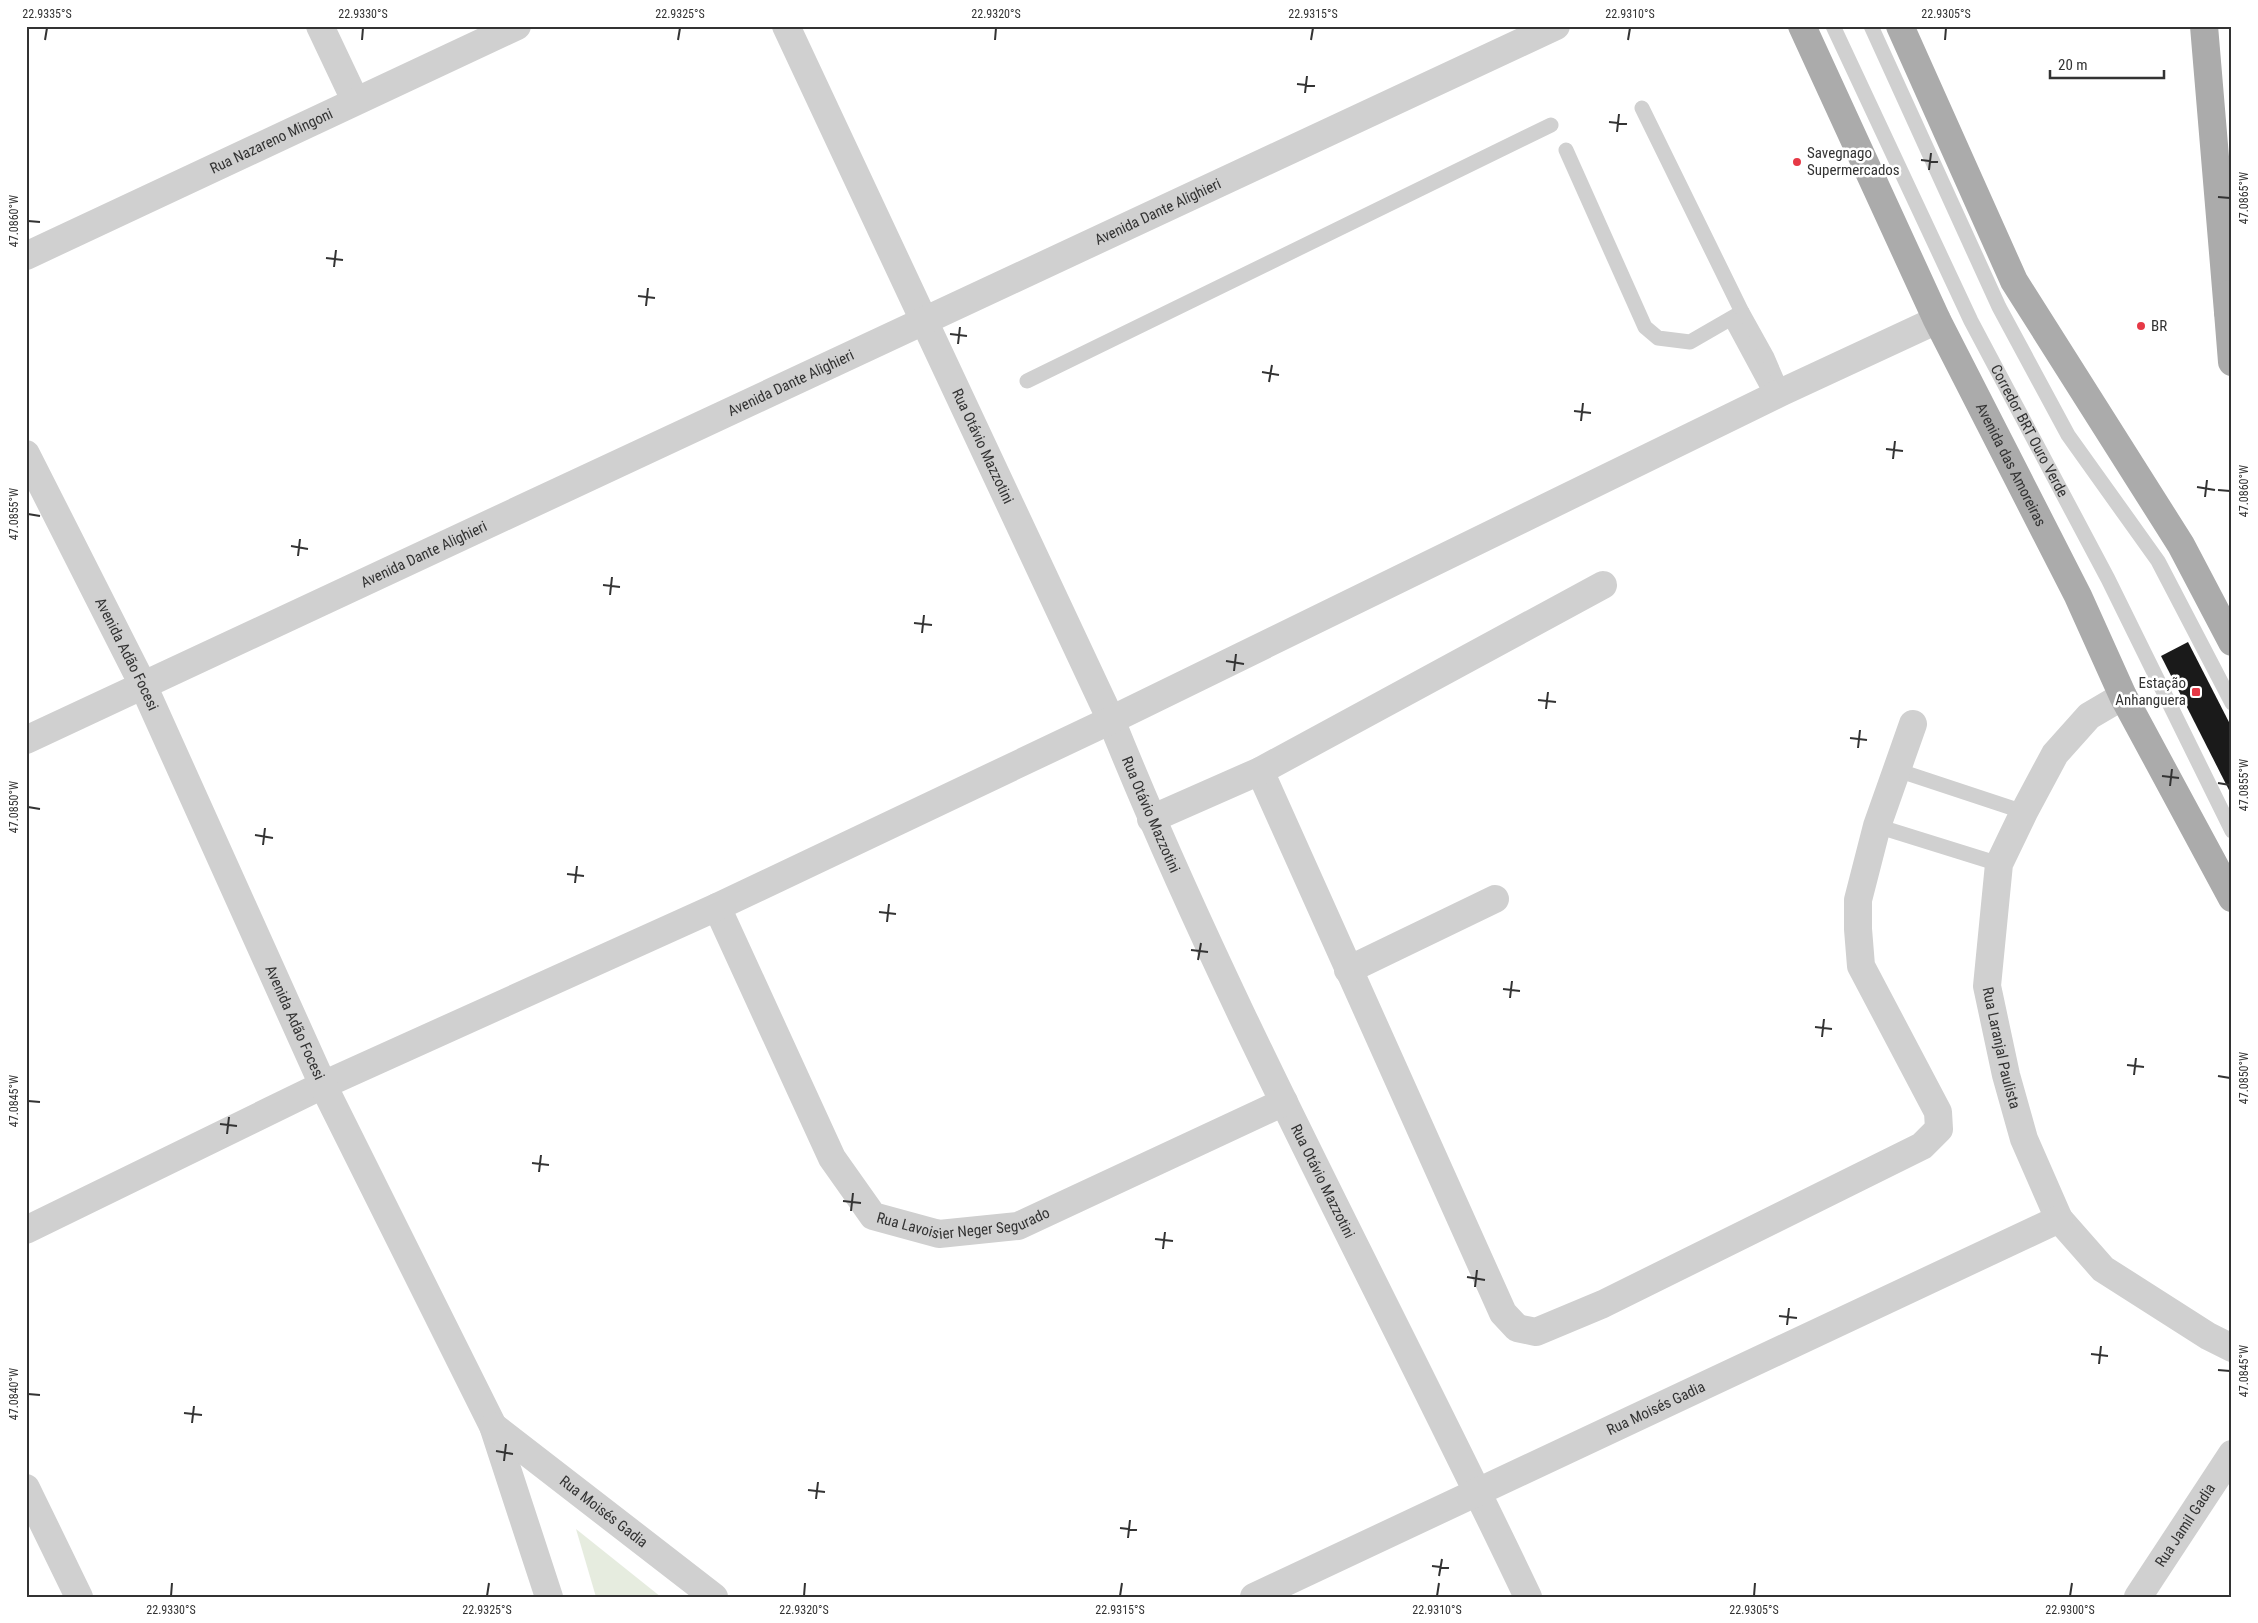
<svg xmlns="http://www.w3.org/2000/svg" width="2258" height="1623" font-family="'Roboto Condensed',sans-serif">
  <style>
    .green { fill: #e6ecdf }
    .building { fill: #1a1a1a }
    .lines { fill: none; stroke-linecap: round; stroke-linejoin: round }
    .service { stroke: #d0d0d0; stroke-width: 15 }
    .minor { stroke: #d0d0d0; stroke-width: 28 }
    .tertiary { stroke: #d0d0d0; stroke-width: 28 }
    .primary { stroke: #ababab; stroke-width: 28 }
    .ticks { fill: none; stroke: #333; stroke-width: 2 }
    .poi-dot { fill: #e63946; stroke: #fff; stroke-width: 2 }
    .labels { text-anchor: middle; stroke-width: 5; stroke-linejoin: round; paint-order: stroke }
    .street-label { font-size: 15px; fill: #333; stroke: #fff }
    .poi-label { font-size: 15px; fill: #333; stroke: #fff; text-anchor: start }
    .neatline { fill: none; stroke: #333; stroke-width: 2 }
    .ticks-label { font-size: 12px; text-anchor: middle; fill: #333 }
  </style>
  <rect width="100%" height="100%" fill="#fff"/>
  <path class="green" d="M 576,1529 L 661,1597 L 596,1597 Z"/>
  <path class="building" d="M 2188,642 L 2232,728 L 2232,796 L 2161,656 Z"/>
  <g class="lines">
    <g class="service">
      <path id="s1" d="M 1833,26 L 1971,321 L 2108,579 L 2232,831"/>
      <path d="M 1871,26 L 1999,307 L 2068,435 L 2158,561 L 2232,703"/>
      <path d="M 1642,108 L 1742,312 L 1767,357 L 1782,392"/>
      <path d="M 1566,150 L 1645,327 L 1658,338 L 1690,342 L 1742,312"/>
      <path d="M 1731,319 L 1773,397"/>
      <path d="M 1027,381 L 1551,125"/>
      <path d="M 1897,770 L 2024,812"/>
      <path d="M 1877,826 L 1999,864"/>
    </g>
    <g class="minor">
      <path d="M 320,26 L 355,100"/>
      <path id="s2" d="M 786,26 L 1111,720 C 1232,1020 1389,1304 1528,1597"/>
      <path id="s3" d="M 26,256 L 517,26"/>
      <path d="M 1260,771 L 1503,1313 L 1517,1328 L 1536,1332 L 1603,1304 L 1922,1146 L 1939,1129 L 1938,1112 L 1861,966 L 1858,929 L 1858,900 L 1877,826 L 1913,724"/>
      <path d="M 1151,819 L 1260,771 L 1603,585"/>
      <path id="s4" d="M 717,907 L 832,1158 L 873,1216 L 939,1234 L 1018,1226 L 1284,1102"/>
      <path d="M 1348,970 L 1495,899"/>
      <path d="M 26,1230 L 323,1085 L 717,907 L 1111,720 L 1782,392 L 1937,320"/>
      <path d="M 26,1488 L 79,1597"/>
      <path id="s5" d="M 2138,1597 L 2232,1454"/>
    </g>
    <g class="tertiary">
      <path id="s6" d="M 26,454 L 143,685 L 323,1085 L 493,1426 L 549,1597"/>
      <path id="s7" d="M 2123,696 L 2089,716 L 2055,754 L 2024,812 L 1999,864 L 1987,986 L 2006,1075 L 2024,1139 L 2059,1219 L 2103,1269 L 2208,1336 L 2232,1348"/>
      <path id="s8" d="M 26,740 L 1556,26"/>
      <path id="s9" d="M 493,1426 L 714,1597"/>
      <path id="s10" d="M 1254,1597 L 2059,1219"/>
    </g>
    <g class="primary">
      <path id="s11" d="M 1802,26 L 1937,320 L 2078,596 L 2123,696 L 2232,898"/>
      <path d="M 1900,26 L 2014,281 L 2181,545 L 2232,642"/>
      <path d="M 2204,26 L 2228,312"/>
      <path d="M 2229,294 L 2228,312 L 2232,362"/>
    </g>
  </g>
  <path class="ticks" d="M 45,40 L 47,28M 362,40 L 363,28M 678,40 L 680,28M 995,40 L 996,28M 1311,40 L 1313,28M 1628,40 L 1630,28M 1945,40 L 1946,28M 1297,84 L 1315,86M 1305,93 L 1307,76M 1609,122 L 1627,124M 1617,132 L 1619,114M 1921,160 L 1938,162M 1929,170 L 1931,153M 2218,197 L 2230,198M 28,221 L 40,222M 326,258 L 343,260M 334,267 L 336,250M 638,296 L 655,298M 646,306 L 648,288M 950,334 L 967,336M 958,344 L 960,327M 1262,372 L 1279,375M 1269,382 L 1272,365M 1574,411 L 1591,413M 1581,421 L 1583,403M 1886,449 L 1903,451M 1893,459 L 1895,441M 2197,487 L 2215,490M 2218,490 L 2230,491M 2205,497 L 2207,480M 28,514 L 40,516M 291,546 L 308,549M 298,556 L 300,539M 603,585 L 620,587M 610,595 L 612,577M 914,623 L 932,625M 922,633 L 924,615M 1226,661 L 1244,664M 1234,671 L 1236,654M 1538,700 L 1556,702M 1546,709 L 1548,692M 1850,738 L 1867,740M 1858,748 L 1860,730M 2162,776 L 2179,778M 2218,783 L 2230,785M 2170,786 L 2172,769M 28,807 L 40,809M 255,835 L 273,838M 263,845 L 265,828M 567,874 L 584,876M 575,883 L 577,866M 879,912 L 896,914M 887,922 L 889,904M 1191,950 L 1208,952M 1198,960 L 1201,943M 1503,989 L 1520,991M 1510,998 L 1512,981M 1815,1027 L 1832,1029M 1822,1037 L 1824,1019M 2127,1065 L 2144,1067M 2134,1075 L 2136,1058M 2218,1076 L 2230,1078M 28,1101 L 40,1102M 220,1124 L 237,1126M 227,1134 L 229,1117M 532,1163 L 549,1165M 539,1172 L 541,1155M 843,1201 L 861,1203M 851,1211 L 853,1193M 1155,1239 L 1173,1241M 1163,1249 L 1165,1232M 1467,1277 L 1485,1280M 1475,1287 L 1477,1270M 1779,1316 L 1797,1318M 1787,1325 L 1789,1308M 2091,1354 L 2108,1356M 2099,1364 L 2101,1346M 2218,1370 L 2230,1371M 28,1394 L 40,1395M 184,1413 L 202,1415M 192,1423 L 194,1406M 496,1451 L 513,1454M 504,1461 L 506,1444M 808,1490 L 825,1492M 816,1499 L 818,1482M 1120,1528 L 1137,1530M 1128,1538 L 1130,1520M 1432,1566 L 1449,1568M 1439,1576 L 1442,1559M 171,1596 L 172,1583M 487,1596 L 489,1583M 804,1596 L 805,1583M 1120,1596 L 1122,1583M 1437,1596 L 1439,1583M 1754,1596 L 1755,1583M 2070,1596 L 2072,1583"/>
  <g class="poi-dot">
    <circle cx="1797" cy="162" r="5"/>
    <circle cx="2141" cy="326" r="5"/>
    <rect x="2191" y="687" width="10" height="10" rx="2.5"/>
  </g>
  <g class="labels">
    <g class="street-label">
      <text dy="5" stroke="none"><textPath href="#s3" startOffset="271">Rua Nazareno Mingoni</textPath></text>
      <text dy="5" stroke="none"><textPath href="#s8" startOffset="1249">Avenida Dante Alighieri</textPath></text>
      <text dy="5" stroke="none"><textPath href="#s8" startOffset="844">Avenida Dante Alighieri</textPath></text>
      <text dy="5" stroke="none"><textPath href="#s1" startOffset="450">Corredor BRT Ouro Verde</textPath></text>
      <text dy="5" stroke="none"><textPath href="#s2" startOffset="464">Rua Otávio Mazzotini</textPath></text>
      <text dy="5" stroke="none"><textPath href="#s11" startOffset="486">Avenida das Amoreiras</textPath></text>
      <text dy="5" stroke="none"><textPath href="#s8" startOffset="439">Avenida Dante Alighieri</textPath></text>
      <text dy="5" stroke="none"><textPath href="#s6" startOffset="224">Avenida Adão Focesi</textPath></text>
      <text dy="5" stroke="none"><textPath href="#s2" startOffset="869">Rua Otávio Mazzotini</textPath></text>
      <text dy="5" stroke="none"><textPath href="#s6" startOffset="629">Avenida Adão Focesi</textPath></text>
      <text dy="5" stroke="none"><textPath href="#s7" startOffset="400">Rua Laranjal Paulista</textPath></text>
      <text dy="5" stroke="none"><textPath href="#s2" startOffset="1274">Rua Otávio Mazzotini</textPath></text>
      <text dy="5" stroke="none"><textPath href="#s4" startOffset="440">Rua Lavoisier Neger Segurado</textPath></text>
      <text dy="5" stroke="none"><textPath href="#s10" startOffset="444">Rua Moisés Gadia</textPath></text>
      <text dy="5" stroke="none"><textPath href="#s9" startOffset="140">Rua Moisés Gadia</textPath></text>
      <text dy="5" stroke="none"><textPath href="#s5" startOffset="86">Rua Jamil Gadia</textPath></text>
    </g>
    <g class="poi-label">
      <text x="1807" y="158">Savegnago<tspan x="1807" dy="17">Supermercados</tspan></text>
      <text x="2151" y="331">BR</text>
      <text x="2186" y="688" text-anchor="end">Estação<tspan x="2186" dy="17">Anhanguera</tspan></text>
    </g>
  </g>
  <rect width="2258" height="1623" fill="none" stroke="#ffffff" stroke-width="55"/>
  <path d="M2050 70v8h114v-8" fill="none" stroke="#333333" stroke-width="2.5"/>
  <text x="2058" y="70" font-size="15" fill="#333333" stroke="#ffffff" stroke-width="4" paint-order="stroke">20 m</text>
  <rect x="28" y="28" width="2202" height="1568" class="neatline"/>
  <g class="ticks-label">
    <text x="47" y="18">22.9335°S</text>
    <text x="363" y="18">22.9330°S</text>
    <text x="680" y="18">22.9325°S</text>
    <text x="996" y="18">22.9320°S</text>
    <text x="1313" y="18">22.9315°S</text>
    <text x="1630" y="18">22.9310°S</text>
    <text x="1946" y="18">22.9305°S</text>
    <text transform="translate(2244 198) rotate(-90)" y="4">47.0865°W</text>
    <text transform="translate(14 221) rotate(-90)" y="4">47.0860°W</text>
    <text transform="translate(2244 491) rotate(-90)" y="4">47.0860°W</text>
    <text transform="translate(14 514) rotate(-90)" y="4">47.0855°W</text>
    <text transform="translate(2244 785) rotate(-90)" y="4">47.0855°W</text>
    <text transform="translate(14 807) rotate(-90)" y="4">47.0850°W</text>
    <text transform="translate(2244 1078) rotate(-90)" y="4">47.0850°W</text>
    <text transform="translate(14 1101) rotate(-90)" y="4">47.0845°W</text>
    <text transform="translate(2244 1371) rotate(-90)" y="4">47.0845°W</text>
    <text transform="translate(14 1394) rotate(-90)" y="4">47.0840°W</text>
    <text x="171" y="1614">22.9330°S</text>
    <text x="487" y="1614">22.9325°S</text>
    <text x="804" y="1614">22.9320°S</text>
    <text x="1120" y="1614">22.9315°S</text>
    <text x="1437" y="1614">22.9310°S</text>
    <text x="1754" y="1614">22.9305°S</text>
    <text x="2070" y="1614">22.9300°S</text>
  </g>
</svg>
